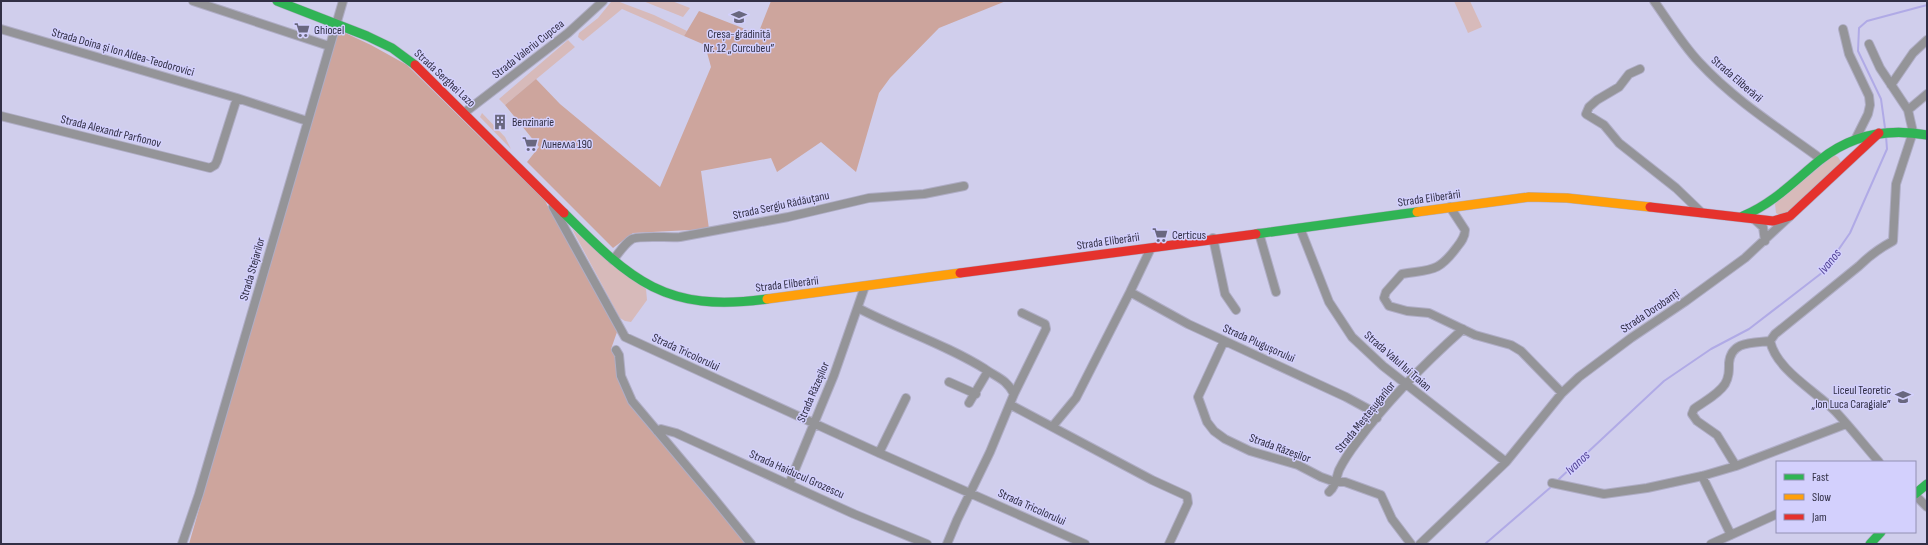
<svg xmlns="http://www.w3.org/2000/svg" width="1928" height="545" font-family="'Sofia Sans Condensed',sans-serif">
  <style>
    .green { fill: #d7baba }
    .forest { fill: #cda59d }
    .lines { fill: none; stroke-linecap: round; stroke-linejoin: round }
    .stream { stroke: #b0aae6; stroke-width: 2 }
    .street-casing { stroke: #afadc5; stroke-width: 10 }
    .fast-casing { stroke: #afadc5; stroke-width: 10 }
    .slow-casing { stroke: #afadc5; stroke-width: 10 }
    .jam-casing { stroke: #afadc5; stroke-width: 10 }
    .street { stroke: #949498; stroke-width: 8 }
    .fast { stroke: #30b455; stroke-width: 9 }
    .slow { stroke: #ff9f0a; stroke-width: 9 }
    .jam { stroke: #e5322d; stroke-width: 9 }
    .labels { text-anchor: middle; stroke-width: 3; stroke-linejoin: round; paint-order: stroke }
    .poi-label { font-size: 12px; fill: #312f45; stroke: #d3d0fd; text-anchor: start }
    .street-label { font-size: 12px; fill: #312f45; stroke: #d3d0fd }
    .water-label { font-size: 13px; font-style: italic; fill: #514196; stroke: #d3d0fd }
  </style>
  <rect width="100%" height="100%" fill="#d0ceec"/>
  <path class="green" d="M 617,1 L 654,15 L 687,31 L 684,36 L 622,9 L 583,41 L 578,37 L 579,33 L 598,18 L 611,2 Z
    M 643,1 L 672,1 L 690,8 L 683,17 Z
    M 1454,1 L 1470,1 L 1482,27 L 1468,33 Z
    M 568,40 L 575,47 L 505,105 L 499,99 Z
    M 482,113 L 505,137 L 511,149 L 480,117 Z
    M 1834,155 L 1838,157 L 1841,162 L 1785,215 L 1779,215 L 1776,213 L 1775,204 Z
    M 572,229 L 646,289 L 647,300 L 631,322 L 625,321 L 620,318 Z"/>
  <path class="forest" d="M 771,1 L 1006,1 L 939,28 L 890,78 L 879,93 L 856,172 L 821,142 L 777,172 L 771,158 L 701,171 L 709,229 L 633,233 L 613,248 L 527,162 L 539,147 L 505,105 L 536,79 L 560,104 L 660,187 L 711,67 L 705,45 L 684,36 L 699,11 L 758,34 Z
    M 341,31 L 371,45 L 407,65 L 545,201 L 617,332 L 611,349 L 616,359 L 619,379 L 747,544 L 189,544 L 336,34 Z"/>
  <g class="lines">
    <path class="stream" d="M 1885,128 L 1881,99 L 1858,51 L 1859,28 L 1867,21 L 1927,5
      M 1558,480 L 1664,381 L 1711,349 L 1749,329 L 1823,272 L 1850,233 L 1887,149 L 1886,136
      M 1485,544 L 1551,487"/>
    <defs>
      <path id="street" d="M 193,1 L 329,46
        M 1654,1 C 1669,22 1682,44 1699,62 C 1734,100 1780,129 1821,159
        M 1,29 L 237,98 L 307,121
        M 1843,29 L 1849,54 L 1869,96 L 1870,105 L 1868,114 L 1856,138
        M 1869,44 L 1880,68 L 1908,110 L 1913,132 L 1896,184 L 1893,241 C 1880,248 1870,255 1859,266 L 1775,334 L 1770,341 C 1777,371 1816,391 1836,412 C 1851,428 1865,446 1879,462
        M 1640,69 L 1629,74 L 1619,87 L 1597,100 L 1589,107 L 1586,114 L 1604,125 L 1619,143 L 1676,188 L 1702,213
        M 1891,85 L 1913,53 L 1927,40
        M 1908,110 L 1927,94
        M 464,113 L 568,33 L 603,1
        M 1,116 L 210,168 L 215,165 L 217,161 L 237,98
        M 553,207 L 625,337 L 879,453 L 1085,544
        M 1450,207 L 1465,230 C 1465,237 1461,242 1457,247 C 1438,273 1431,269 1402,274 L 1386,292 L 1384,298 L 1389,306 L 1407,311 L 1429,313 L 1475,335 L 1511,345 L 1521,351 L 1562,393
        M 1754,219 L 1763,227 L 1765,241
        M 1300,228 L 1329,302 L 1352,337 L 1383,366 L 1506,462
        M 1259,233 L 1276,292
        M 1213,238 L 1225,294 L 1236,310
        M 613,260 C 619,253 624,244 632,239 C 639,235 670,238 680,237 L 788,217 L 869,198 L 924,194 L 964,186
        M 1130,292 L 1188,324 L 1346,397 L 1370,410 L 1377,418
        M 858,308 C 900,330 945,344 985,369 C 998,378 1006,379 1014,394
        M 1224,341 L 1198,397 L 1207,422 L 1214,431 L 1225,439 L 1250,451 L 1298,465 L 1321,477 L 1335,482 L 1345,482 L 1381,495 L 1392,519 L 1411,544
        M 616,350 L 619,355 L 621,376 L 632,401 L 712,496 L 751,544
        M 949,382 L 976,394
        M 969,403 L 988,371
        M 1011,405 L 1152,480 L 1187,496 L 1188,503 L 1169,544
        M 1052,427 L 1076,398 L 1130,292 L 1151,248
        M 657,431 L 661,429 L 676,433 L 854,514 L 927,544
        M 879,453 L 906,398
        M 1736,466 L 1717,435 L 1697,421 L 1692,414 L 1694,409 C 1703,402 1718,395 1725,384 C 1729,377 1729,371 1729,363 C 1731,341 1752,343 1770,341
        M 1702,476 L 1731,535
        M 1552,483 L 1604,494 L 1647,488 L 1702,476 L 1736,466 L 1846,424
        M 789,484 L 834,375 L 865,286
        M 1329,492 C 1336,486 1336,478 1339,470 C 1344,460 1350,451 1357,442 C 1387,401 1425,363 1463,329
        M 1915,495 L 1927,507
        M 182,544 L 199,494 L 343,1
        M 947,544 L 957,520 L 990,452 L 1014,394 L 1046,329 L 1045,324 L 1022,313
        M 1420,544 L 1506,462 L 1562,393 L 1579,377 L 1631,338 L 1686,301 L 1745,258 L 1789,217
        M 1711,544 L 1777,514"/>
      <path id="fast" d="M 277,1 L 367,36 L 392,48 L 415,65
        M 564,213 C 632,281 665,313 767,299
        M 1743,216 C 1774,203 1794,181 1820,160 C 1851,135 1888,128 1927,135
        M 1256,234 L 1417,212
        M 1915,494 L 1927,484
        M 1870,544 L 1881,532"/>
      <path id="slow" d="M 1417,212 L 1529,197 L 1567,198 L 1650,207
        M 767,299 L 960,273"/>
      <path id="jam" d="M 415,65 L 564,213
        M 1650,207 L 1773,221 L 1790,216 L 1879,133
        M 960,273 L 1256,234"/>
    </defs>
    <use href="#street" class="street-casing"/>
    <use href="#fast" class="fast-casing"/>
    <use href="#slow" class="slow-casing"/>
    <use href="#jam" class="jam-casing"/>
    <use href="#street" class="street"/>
    <use href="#fast" class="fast"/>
    <use href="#slow" class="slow"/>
    <use href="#jam" class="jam"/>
  </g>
  <defs>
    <symbol id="school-bare" viewBox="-9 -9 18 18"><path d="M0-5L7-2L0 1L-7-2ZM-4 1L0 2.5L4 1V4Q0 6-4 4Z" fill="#69677f" stroke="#d3d0fd" stroke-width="2.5" paint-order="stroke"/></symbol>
    <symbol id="supermarket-bare" viewBox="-9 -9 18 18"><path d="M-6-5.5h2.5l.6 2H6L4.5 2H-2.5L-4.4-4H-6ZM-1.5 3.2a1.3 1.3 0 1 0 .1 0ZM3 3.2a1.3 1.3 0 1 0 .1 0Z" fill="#69677f" stroke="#d3d0fd" stroke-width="2.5" paint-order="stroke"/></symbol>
    <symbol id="building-bare" viewBox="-9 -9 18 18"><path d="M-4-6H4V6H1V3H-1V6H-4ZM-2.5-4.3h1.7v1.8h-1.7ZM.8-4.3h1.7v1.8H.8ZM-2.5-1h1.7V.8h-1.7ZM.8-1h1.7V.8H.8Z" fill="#69677f" stroke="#d3d0fd" stroke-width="2.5" paint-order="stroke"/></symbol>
  </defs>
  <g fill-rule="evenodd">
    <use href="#school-bare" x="728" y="6" width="22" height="22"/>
    <use href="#supermarket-bare" x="291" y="19" width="22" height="22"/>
    <use href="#building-bare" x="489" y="111" width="22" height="22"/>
    <use href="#supermarket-bare" x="519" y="133" width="22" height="22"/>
    <use href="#supermarket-bare" x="1149" y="224" width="22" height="22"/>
    <use href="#school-bare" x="1892" y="386" width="22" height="22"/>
  </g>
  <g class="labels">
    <g class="poi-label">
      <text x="314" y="34">Ghiocel</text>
      <text x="739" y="38" text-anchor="middle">Creșa-grădiniță<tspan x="739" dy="14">Nr. 12 „Curcubeu”</tspan></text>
      <text x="512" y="126">Benzinarie</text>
      <text x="542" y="148">Линелла 190</text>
      <text x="1172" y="239">Certicus</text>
      <text x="1891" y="394" text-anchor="end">Liceul Teoretic<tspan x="1891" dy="14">„Ion Luca Caragiale”</tspan></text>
    </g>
    <g class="street-label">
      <text transform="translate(528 49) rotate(-38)" y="4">Strada Valeriu Cupcea</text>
      <text transform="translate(123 52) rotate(16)" y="4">Strada Doina și Ion Aldea-Teodorovici</text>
      <text transform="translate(445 78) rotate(43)" y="4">Strada Serghei Lazo</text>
      <text transform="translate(1737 79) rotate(41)" y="4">Strada Eliberării</text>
      <text transform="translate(111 131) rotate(14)" y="4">Strada Alexandr Parfionov</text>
      <text transform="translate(1429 198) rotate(-8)" y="4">Strada Eliberării</text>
      <text transform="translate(781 205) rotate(-12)" y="4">Strada Sergiu Rădăuțanu</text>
      <text transform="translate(1108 241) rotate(-8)" y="4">Strada Eliberării</text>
      <text transform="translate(252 269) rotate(-74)" y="4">Strada Stejarilor</text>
      <text transform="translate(787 284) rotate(-7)" y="4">Strada Eliberării</text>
      <text transform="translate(1650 311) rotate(-34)" y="4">Strada Dorobanți</text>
      <text transform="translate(1259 343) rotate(24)" y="4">Strada Plugușorului</text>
      <text transform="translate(686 352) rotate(25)" y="4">Strada Tricolorului</text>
      <text transform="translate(1398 361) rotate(41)" y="4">Strada Valul lui Traian</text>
      <text transform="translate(813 392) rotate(-67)" y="4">Strada Răzeșilor</text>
      <text transform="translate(1365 417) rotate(-51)" y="4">Strada Meșteșugarilor</text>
      <text transform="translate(1280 448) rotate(20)" y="4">Strada Răzeșilor</text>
      <text transform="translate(797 474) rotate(24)" y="4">Strada Haiducul Grozescu</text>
      <text transform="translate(1032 507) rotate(24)" y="4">Strada Tricolorului</text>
    </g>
    <g class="water-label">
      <text transform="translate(1829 261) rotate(-51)" y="5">Ivanos</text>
      <text transform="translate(1577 462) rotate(-43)" y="5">Ivanos</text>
    </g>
  </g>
  <rect width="1928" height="545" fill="none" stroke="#312f45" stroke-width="4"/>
  <rect x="1776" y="461" width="140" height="72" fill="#d3d0fd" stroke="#9290b3"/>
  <rect x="1784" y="474" width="20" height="6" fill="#30b455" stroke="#9290b3"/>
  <text x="1812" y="481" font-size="12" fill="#312f45">Fast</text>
  <rect x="1784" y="494" width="20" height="6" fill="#ff9f0a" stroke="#9290b3"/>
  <text x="1812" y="501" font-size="12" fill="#312f45">Slow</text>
  <rect x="1784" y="514" width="20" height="6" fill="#e5322d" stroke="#9290b3"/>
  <text x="1812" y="521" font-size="12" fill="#312f45">Jam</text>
</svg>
